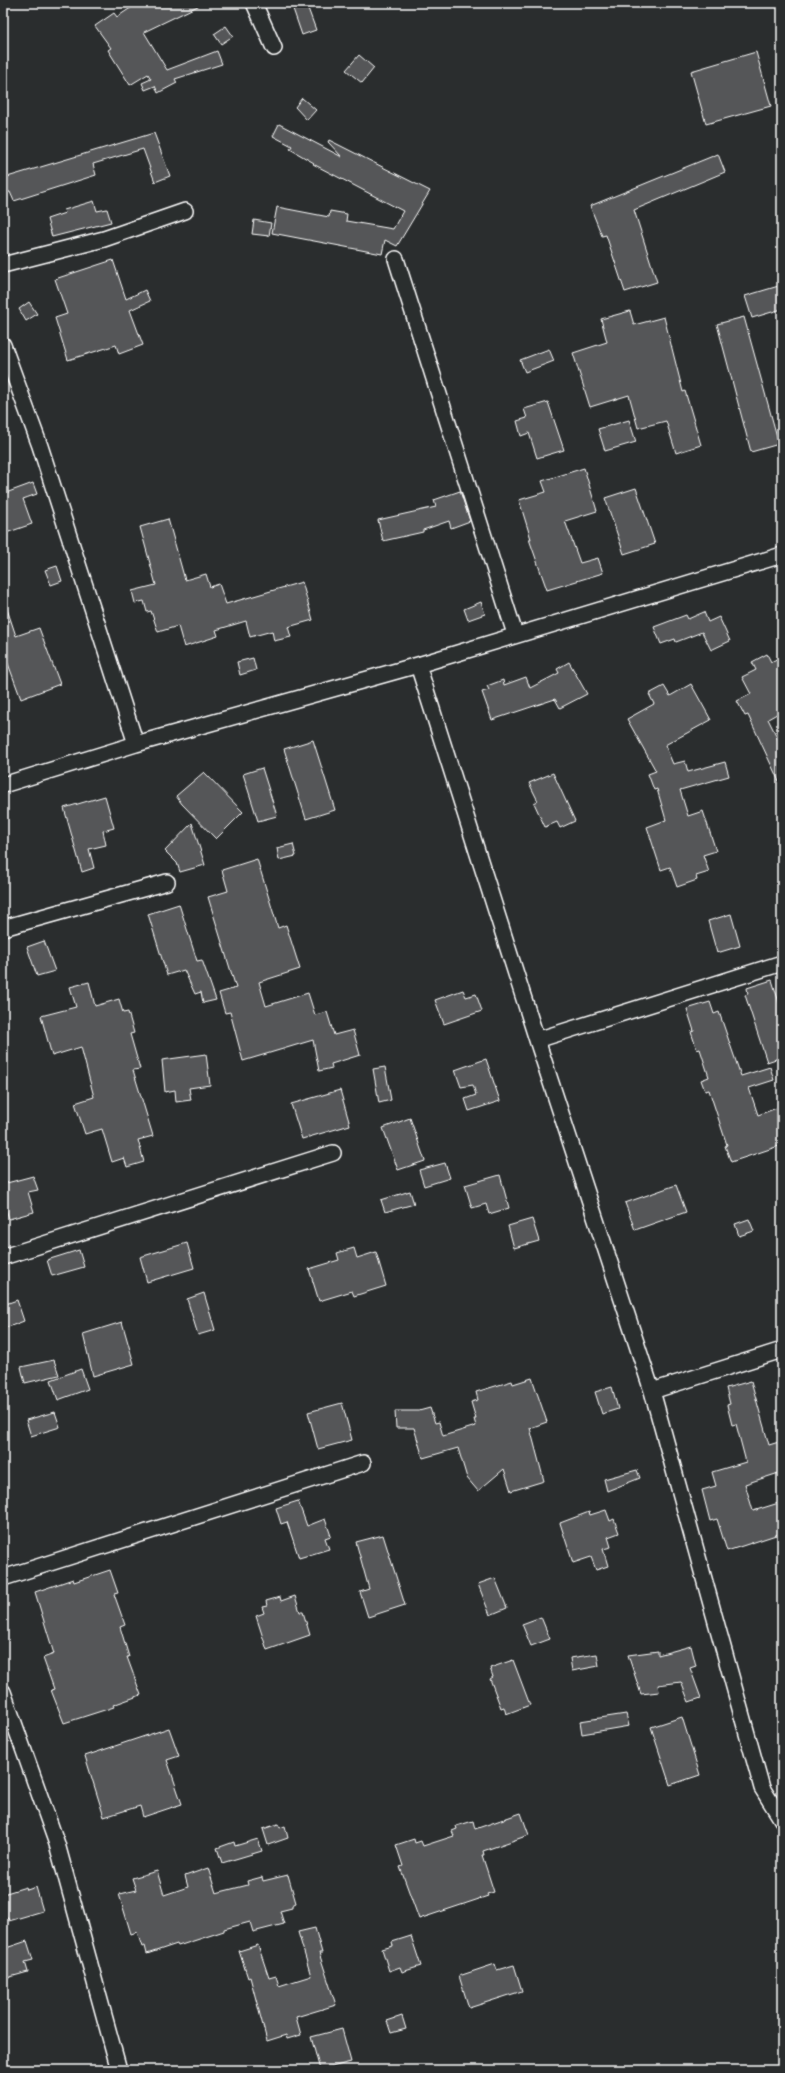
<svg xmlns="http://www.w3.org/2000/svg" width="785" height="2073" font-family="Itim,sans-serif">
  <style>
    .building { fill: #555758; stroke: #fff }
    .lines { fill: none; stroke-linecap: round; stroke-linejoin: round }
    .minor-casing { stroke: #fff; stroke-width: 18 }
    .minor { stroke: #2a2d2e; stroke-width: 15 }
  </style>
  <rect width="100%" height="100%" fill="#2a2d2e"/>
  <filter id="ink" filterUnits="userSpaceOnUse"><feTurbulence type="fractalNoise" baseFrequency=".025" numOctaves="2"/><feDisplacementMap in="SourceGraphic" scale="8" xChannelSelector="R" yChannelSelector="G"/><feConvolveMatrix kernelMatrix="1 2 1 2 8 2 1 2 1" color-interpolation-filters="sRGB"/></filter>
  <g filter="url(#ink)">
    <path class="building" d="M 138,3 L 204,3 L 144,32 L 167,70 L 217,51 L 222,64 L 175,79 L 177,83 L 158,93 L 155,86 L 145,90 L 142,83 L 151,79 L 148,74 L 130,85 L 108,50 L 111,48 L 95,26 L 114,13 L 117,17 Z
      M 291,3 L 306,3 L 316,30 L 302,35 Z
      M 226,26 L 233,36 L 221,44 L 214,34 Z
      M 756,52 L 771,106 L 706,124 L 691,71 Z
      M 359,55 L 374,68 L 362,83 L 346,70 Z
      M 302,98 L 316,110 L 307,120 L 295,107 Z
      M 279,124 L 342,157 L 328,142 L 329,140 L 430,191 L 397,246 L 385,240 L 382,254 L 272,233 L 277,207 L 329,217 L 330,211 L 347,214 L 346,221 L 393,229 L 403,211 L 313,164 L 314,163 L 290,149 L 292,146 L 273,136 Z
      M 154,133 L 170,176 L 155,182 L 143,149 L 93,164 L 96,175 L 14,201 L 10,192 L 8,192 L 4,178 Z
      M 718,154 L 725,172 L 634,210 L 657,282 L 625,292 L 606,235 L 602,236 L 590,206 Z
      M 94,201 L 97,211 L 107,209 L 111,222 L 52,237 L 47,219 L 65,213 L 64,210 Z
      M 254,220 L 271,223 L 269,236 L 252,234 Z
      M 113,260 L 126,299 L 145,290 L 150,301 L 130,310 L 143,345 L 119,354 L 116,345 L 68,360 L 55,318 L 67,314 L 55,279 Z
      M 782,285 L 782,309 L 752,318 L 745,296 Z
      M 29,302 L 37,314 L 26,321 L 19,309 Z
      M 630,311 L 634,325 L 664,317 L 683,392 L 685,391 L 701,445 L 676,453 L 666,421 L 638,428 L 629,395 L 590,407 L 573,353 L 607,342 L 601,319 Z
      M 744,317 L 779,444 L 751,452 L 717,324 Z
      M 549,349 L 554,361 L 525,372 L 520,360 Z
      M 548,402 L 564,450 L 537,458 L 529,433 L 521,436 L 517,421 L 527,418 L 524,409 Z
      M 629,420 L 636,442 L 605,451 L 598,429 Z
      M 584,468 L 597,511 L 565,521 L 580,563 L 598,558 L 603,573 L 547,590 L 529,539 L 531,539 L 519,500 L 546,492 L 542,481 Z
      M 33,483 L 37,494 L 23,499 L 32,524 L 3,534 L 3,494 Z
      M 636,488 L 655,544 L 624,554 L 605,498 Z
      M 460,491 L 470,521 L 451,528 L 449,521 L 423,530 L 423,532 L 383,541 L 378,520 L 436,507 L 434,500 Z
      M 168,519 L 185,580 L 206,574 L 210,587 L 219,584 L 226,604 L 302,582 L 313,620 L 288,627 L 291,637 L 274,641 L 272,631 L 250,637 L 246,621 L 216,630 L 218,636 L 184,647 L 178,626 L 158,632 L 151,611 L 147,612 L 144,601 L 135,603 L 132,591 L 156,585 L 140,527 Z
      M 57,566 L 62,581 L 51,585 L 45,570 Z
      M 481,602 L 485,614 L 468,620 L 464,609 Z
      M 3,603 L 5,603 L 16,636 L 39,628 L 60,684 L 21,699 L 3,650 Z
      M 704,612 L 708,622 L 719,617 L 730,641 L 711,650 L 702,632 L 676,642 L 675,639 L 661,644 L 654,627 L 686,615 L 688,619 Z
      M 767,654 L 771,662 L 782,656 L 782,711 L 768,719 L 782,747 L 782,788 L 748,715 L 745,716 L 737,701 L 751,694 L 742,677 L 756,670 L 752,662 Z
      M 253,658 L 256,670 L 240,675 L 237,662 Z
      M 569,662 L 587,694 L 560,708 L 555,699 L 492,720 L 482,692 L 489,690 L 487,686 L 503,680 L 504,685 L 526,677 L 530,688 L 559,673 L 557,669 Z
      M 691,684 L 711,720 L 665,745 L 673,764 L 685,761 L 688,772 L 725,762 L 729,776 L 680,790 L 688,816 L 703,811 L 716,851 L 703,855 L 709,872 L 696,876 L 697,880 L 677,887 L 670,867 L 661,870 L 647,827 L 666,820 L 657,789 L 654,790 L 648,774 L 656,771 L 627,719 L 654,704 L 649,694 L 664,686 L 670,696 Z
      M 313,740 L 335,810 L 306,819 L 284,749 Z
      M 262,768 L 277,816 L 258,821 L 243,774 Z
      M 204,772 L 243,812 L 216,839 L 182,804 L 176,796 Z
      M 553,773 L 575,821 L 560,828 L 557,822 L 545,827 L 534,803 L 538,801 L 529,783 Z
      M 105,796 L 114,828 L 103,831 L 106,845 L 89,849 L 94,868 L 82,872 L 64,808 Z
      M 192,823 L 205,865 L 180,872 L 177,863 L 165,851 Z
      M 293,844 L 296,856 L 279,860 L 277,848 Z
      M 257,859 L 278,928 L 286,925 L 300,969 L 259,982 L 266,1006 L 308,993 L 315,1015 L 327,1012 L 334,1035 L 353,1030 L 360,1055 L 331,1064 L 332,1068 L 319,1071 L 313,1040 L 243,1061 L 230,1012 L 225,1013 L 219,993 L 236,988 L 208,897 L 228,891 L 222,870 Z
      M 179,904 L 197,961 L 202,960 L 216,1000 L 203,1003 L 201,992 L 195,994 L 184,970 L 167,975 L 148,914 Z
      M 731,914 L 740,946 L 717,953 L 708,921 Z
      M 44,941 L 55,971 L 37,976 L 27,947 Z
      M 772,980 L 782,1012 L 782,1057 L 767,1062 L 745,995 L 748,994 L 747,988 Z
      M 89,982 L 95,1006 L 119,999 L 123,1013 L 128,1012 L 134,1033 L 130,1034 L 140,1069 L 133,1070 L 153,1136 L 138,1140 L 144,1162 L 127,1167 L 124,1158 L 112,1162 L 102,1129 L 85,1134 L 75,1103 L 94,1097 L 81,1047 L 52,1056 L 41,1016 L 76,1007 L 70,987 Z
      M 463,990 L 466,997 L 476,994 L 482,1011 L 444,1024 L 435,1000 Z
      M 710,1002 L 714,1014 L 719,1012 L 741,1076 L 770,1067 L 774,1080 L 749,1088 L 758,1115 L 782,1106 L 782,1145 L 731,1162 L 725,1146 L 727,1145 L 709,1090 L 705,1091 L 701,1080 L 709,1077 L 700,1049 L 697,1050 L 691,1032 L 694,1031 L 687,1009 Z
      M 206,1054 L 210,1085 L 189,1088 L 191,1100 L 176,1102 L 175,1090 L 165,1092 L 162,1060 Z
      M 486,1059 L 500,1101 L 469,1111 L 465,1099 L 476,1095 L 473,1085 L 461,1087 L 455,1070 Z
      M 385,1067 L 391,1100 L 379,1103 L 373,1069 Z
      M 340,1090 L 350,1125 L 302,1139 L 291,1104 Z
      M 410,1118 L 425,1161 L 398,1170 L 383,1128 Z
      M 445,1163 L 450,1178 L 424,1186 L 419,1170 Z
      M 500,1175 L 509,1208 L 489,1214 L 486,1204 L 472,1208 L 465,1185 Z
      M 33,1176 L 38,1190 L 28,1192 L 34,1212 L 9,1219 L 3,1199 L 3,1184 Z
      M 676,1185 L 686,1212 L 635,1230 L 625,1203 Z
      M 410,1191 L 414,1204 L 385,1212 L 381,1200 Z
      M 532,1219 L 539,1241 L 514,1248 L 508,1226 Z
      M 749,1219 L 754,1231 L 739,1236 L 735,1224 Z
      M 187,1243 L 194,1268 L 147,1282 L 140,1257 Z
      M 354,1248 L 357,1258 L 376,1252 L 386,1286 L 354,1296 L 352,1291 L 319,1301 L 309,1269 L 339,1260 L 337,1253 Z
      M 79,1250 L 84,1267 L 52,1276 L 47,1260 Z
      M 204,1293 L 215,1330 L 198,1335 L 187,1299 Z
      M 17,1300 L 24,1321 L 3,1329 L 3,1305 Z
      M 122,1322 L 134,1364 L 93,1376 L 83,1334 Z
      M 54,1360 L 59,1375 L 25,1383 L 21,1367 Z
      M 81,1369 L 88,1389 L 58,1400 L 51,1380 Z
      M 532,1378 L 547,1422 L 530,1428 L 544,1481 L 511,1491 L 504,1469 L 478,1491 L 467,1478 L 458,1448 L 423,1458 L 414,1428 L 396,1428 L 395,1411 L 419,1411 L 430,1408 L 435,1423 L 439,1422 L 443,1436 L 476,1426 L 474,1419 L 476,1419 L 471,1402 L 478,1400 L 476,1392 L 512,1381 L 513,1384 Z
      M 751,1381 L 769,1445 L 782,1441 L 782,1472 L 745,1484 L 753,1511 L 782,1502 L 782,1533 L 727,1551 L 717,1519 L 710,1521 L 702,1490 L 716,1486 L 712,1472 L 746,1462 L 736,1424 L 732,1425 L 727,1405 L 730,1404 L 726,1388 Z
      M 612,1387 L 618,1409 L 602,1414 L 595,1392 Z
      M 342,1403 L 352,1440 L 318,1449 L 308,1412 Z
      M 55,1412 L 60,1427 L 31,1436 L 26,1420 Z
      M 637,1470 L 640,1478 L 607,1491 L 604,1479 Z
      M 298,1501 L 307,1526 L 325,1519 L 331,1536 L 325,1538 L 329,1549 L 299,1558 L 287,1522 L 281,1524 L 276,1508 Z
      M 606,1510 L 610,1521 L 614,1519 L 619,1533 L 608,1537 L 611,1547 L 603,1549 L 608,1566 L 596,1570 L 591,1557 L 573,1563 L 560,1523 L 589,1512 L 590,1515 Z
      M 383,1535 L 405,1605 L 368,1617 L 360,1592 L 369,1589 L 356,1542 Z
      M 110,1570 L 118,1593 L 114,1594 L 125,1625 L 120,1627 L 129,1657 L 127,1657 L 141,1695 L 113,1705 L 114,1707 L 64,1723 L 51,1690 L 54,1689 L 43,1658 L 54,1654 L 35,1592 L 73,1579 L 74,1582 Z
      M 495,1578 L 507,1608 L 490,1615 L 478,1584 Z
      M 295,1596 L 300,1612 L 303,1612 L 310,1635 L 267,1650 L 256,1616 L 264,1613 L 262,1607 L 267,1606 L 266,1601 L 280,1597 L 281,1601 Z
      M 541,1617 L 550,1639 L 531,1646 L 522,1624 Z
      M 691,1646 L 696,1666 L 690,1668 L 701,1698 L 689,1702 L 681,1682 L 658,1685 L 659,1692 L 641,1694 L 628,1655 L 658,1651 L 658,1655 Z
      M 597,1654 L 599,1666 L 572,1671 L 570,1658 Z
      M 513,1660 L 530,1705 L 506,1714 L 504,1707 L 501,1708 L 490,1679 L 493,1677 L 490,1668 Z
      M 626,1714 L 629,1726 L 582,1734 L 580,1721 Z
      M 682,1717 L 700,1775 L 670,1785 L 651,1727 Z
      M 169,1728 L 179,1756 L 167,1760 L 182,1804 L 143,1817 L 140,1806 L 104,1817 L 85,1756 Z
      M 521,1813 L 529,1835 L 483,1851 L 484,1855 L 482,1855 L 494,1892 L 487,1894 L 488,1896 L 419,1919 L 400,1867 L 403,1866 L 396,1845 L 414,1839 L 415,1843 L 421,1841 L 423,1846 L 454,1836 L 452,1831 L 457,1829 L 456,1826 L 473,1821 L 475,1829 Z
      M 278,1824 L 280,1828 L 285,1826 L 288,1838 L 268,1845 L 263,1829 Z
      M 258,1839 L 262,1851 L 222,1863 L 217,1848 L 234,1842 L 235,1846 Z
      M 208,1868 L 216,1893 L 248,1885 L 247,1881 L 262,1877 L 263,1881 L 288,1875 L 296,1903 L 292,1905 L 292,1908 L 280,1911 L 284,1924 L 253,1932 L 250,1922 L 224,1929 L 224,1931 L 178,1946 L 177,1944 L 147,1954 L 145,1946 L 142,1947 L 137,1932 L 131,1934 L 119,1894 L 136,1890 L 132,1878 L 157,1871 L 164,1895 L 188,1887 L 185,1876 Z
      M 26,1887 L 27,1890 L 36,1887 L 43,1911 L 9,1921 L 8,1917 L 3,1918 L 3,1894 Z
      M 315,1928 L 322,1953 L 319,1953 L 336,2005 L 296,2017 L 301,2035 L 287,2039 L 286,2035 L 267,2041 L 250,1977 L 248,1978 L 239,1951 L 258,1945 L 269,1978 L 276,1976 L 279,1986 L 282,1985 L 311,1976 L 298,1932 Z
      M 411,1936 L 421,1966 L 402,1972 L 400,1967 L 389,1971 L 382,1949 L 393,1946 L 392,1942 Z
      M 27,1941 L 33,1960 L 25,1962 L 28,1972 L 3,1979 L 3,1949 Z
      M 495,1964 L 497,1970 L 514,1965 L 522,1991 L 469,2008 L 459,1976 Z
      M 402,2016 L 406,2029 L 391,2033 L 387,2021 Z
      M 342,2029 L 351,2062 L 320,2070 L 311,2037 Z"/>
    <g class="lines">
      <defs>
        <path id="minor" d="M 254,3 L 274,48
          M 396,259 L 515,634
          M 3,265 L 104,239 L 185,211
          M 3,345 L 40,446 L 136,744
          M 418,665 L 537,1040 L 652,1391 L 762,1788 L 782,1820
          M 3,785 L 136,744 L 418,665 L 782,555
          M 3,928 L 167,882
          M 537,1040 L 782,963
          M 3,1257 L 333,1153
          M 652,1391 L 782,1350
          M 3,1578 L 363,1463
          M 3,1692 L 57,1844 L 119,2070"/>
      </defs>
      <use href="#minor" class="minor-casing"/>
      <use href="#minor" class="minor"/>
    </g>
  </g>
  <rect width="785" height="2073" fill="none" stroke="#2a2d2e" stroke-width="16"/>
  <rect x="8" y="8" width="769" height="2057" fill="none" stroke="#fff" stroke-width="1.5" filter="url(#ink)"/>
</svg>
